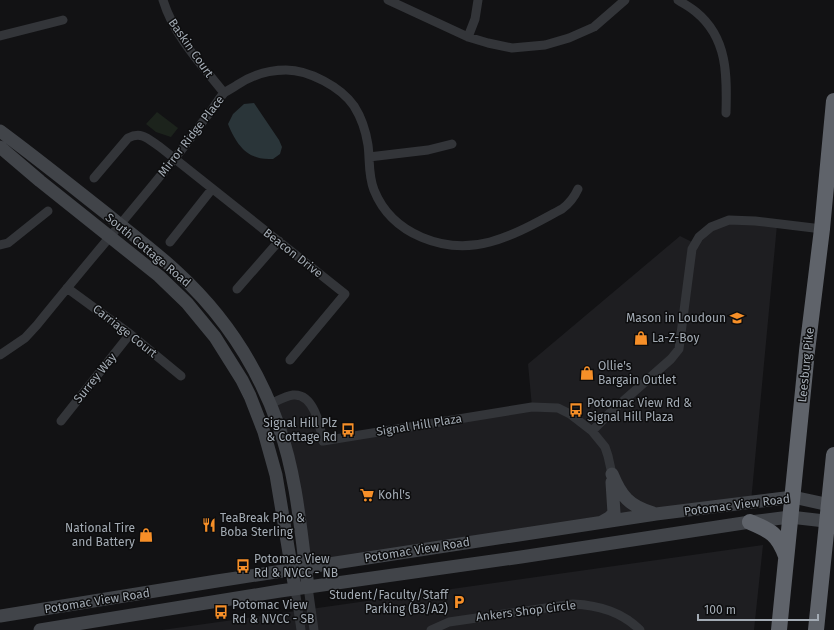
<svg xmlns="http://www.w3.org/2000/svg" width="834" height="630" font-family="'Fira Sans',sans-serif">
  <style>
    .built { fill: #1e1e21 }
    .green { fill: #1c231c }
    .water { fill: #2a3539 }
    .lines { fill: none; stroke-linecap: round; stroke-linejoin: round }
    .street { stroke: #333539; stroke-width: 9 }
    .secondary { stroke: #414449; stroke-width: 13 }
    .highway { stroke: #5f636a; stroke-width: 16 }
    .labels { text-anchor: middle; stroke-width: 3; stroke-linejoin: round; paint-order: stroke }
    .street-label { font-size: 12px; fill: #a3abb4; stroke: #0d0d0e }
    .poi-label { font-size: 12px; fill: #a3abb4; stroke: #0d0d0e; text-anchor: start }
  </style>
  <rect width="100%" height="100%" fill="#121214"/>
  <path class="built" d="M 719,223 L 777,225 L 751,502 L 305,567 L 294,489 L 270,404 L 292,395 L 305,399 L 323,440 L 532,407 L 528,364 L 680,236 L 694,243 Z
    M 763,545 L 754,630 L 162,630 Z"/>
  <path class="green" d="M 157,112 L 178,128 L 171,137 L 156,132 L 146,124 Z"/>
  <path class="water" d="M 254,103 L 279,140 L 282,147 L 280,154 L 273,159 C 268,159 261,159 256,157 C 242,153 233,137 228,124 L 233,114 L 244,104 Z"/>
  <g class="lines">
    <path class="street" d="M 163,0 C 174,36 201,64 224,93
      M 388,0 L 468,37 L 488,43 L 512,48 L 545,45 L 569,38 L 594,27 L 625,0
      M 678,0 C 684,4 690,7 696,12 C 728,38 727,76 726,113
      M 0,36 L 63,20
      M 468,37 L 475,19 L 478,0
      M 369,157 L 428,150 L 452,144
      M 94,178 L 128,138 C 142,131 148,139 160,147 L 345,294 L 290,360
      M 170,242 L 212,189
      M 0,245 L 8,243 L 48,211
      M 67,288 L 130,334 L 181,376
      M 237,289 L 279,241
      M 0,355 L 25,338 L 37,325 C 82,269 129,215 174,159 C 187,144 198,127 211,111 C 215,106 219,98 224,93 C 228,90 233,88 237,85 C 252,75 268,70 286,70 C 309,70 341,87 354,106 C 361,117 366,132 368,145 C 370,160 368,175 374,190 C 392,235 445,254 490,242 C 516,235 539,221 562,209 C 570,203 574,198 578,189
      M 270,404 C 277,401 286,396 293,395 C 314,393 320,426 323,441 L 532,407 L 558,408 L 570,414 L 592,431 L 605,447 L 608,456 L 612,474
      M 61,421 L 130,334
      M 592,431 L 612,411 L 671,359 L 679,349 L 692,249 L 699,237 L 711,227 L 729,220 L 755,221 L 822,229
      M 308,587 L 314,630
      M 295,589 L 301,630
      M 431,630 L 449,622 L 573,604 C 598,605 622,612 640,630"/>
    <path class="secondary" d="M 0,131 C 38,159 75,189 112,218 C 134,236 157,253 177,272 C 223,314 258,367 279,427 C 297,477 301,534 308,587
      M 0,147 L 40,181 L 159,276 L 187,303 L 215,337 L 242,380 L 250,396 L 264,432 L 276,475 L 295,589
      M 612,474 C 621,496 629,506 653,513
      M 602,522 L 609,518 L 614,513 L 612,482
      M 0,616 L 217,581 L 656,514 L 793,497 L 834,506
      M 40,630 L 280,591 L 521,557 L 750,522 L 790,517 L 834,522"/>
    <path class="highway" d="M 750,522 C 771,531 778,534 786,556
      M 779,630 L 807,351 L 822,229 L 834,101
      M 816,630 L 834,455"/>
  </g>
  <defs>
    <symbol id="university-bare" viewBox="-9 -9 18 18"><path d="M0-5L7-2L0 1L-7-2ZM-4 1L0 2.5L4 1V4Q0 6-4 4Z" fill="#f68f28" stroke="#0d0d0e" stroke-width="2.5" paint-order="stroke"/></symbol>
    <symbol id="shop-bare" viewBox="-9 -9 18 18"><path d="M-5-2.5h2.3a2.7 3.5 0 0 1 5.4 0H5L5.5 6h-11ZM-1.5-2.5h3a1.5 2.3 0 0 0-3 0Z" fill="#f68f28" stroke="#0d0d0e" stroke-width="2.5" paint-order="stroke"/></symbol>
    <symbol id="bus-bare" viewBox="-9 -9 18 18"><path d="M-5-6H5V4H4V6H2V4H-2V6H-4V4H-5ZM-3.5-4V0h7V-4ZM-3.5 1.2v1.5H-2V1.2ZM2 1.2v1.5H3.5V1.2Z" fill="#f68f28" stroke="#0d0d0e" stroke-width="2.5" paint-order="stroke"/></symbol>
    <symbol id="supermarket-bare" viewBox="-9 -9 18 18"><path d="M-6-5.5h2.5l.6 2H6L4.5 2H-2.5L-4.4-4H-6ZM-1.5 3.2a1.3 1.3 0 1 0 .1 0ZM3 3.2a1.3 1.3 0 1 0 .1 0Z" fill="#f68f28" stroke="#0d0d0e" stroke-width="2.5" paint-order="stroke"/></symbol>
    <symbol id="restaurant-bare" viewBox="-9 -9 18 18"><path d="M-5-6h1v4h1v-4h1v4h1v-4h1v5L-1.5 .5V6h-2V.5L-5-1ZM5-6V6H3V1.5H1.5Q1.5-4 5-6Z" fill="#f68f28" stroke="#0d0d0e" stroke-width="2.5" paint-order="stroke"/></symbol>
    <symbol id="parking-bare" viewBox="-9 -9 18 18"><path d="M-3.5-5.5H1a3.5 3.5 0 0 1 0 7H-1V5.5H-3.5ZM-1-3.4V-.6H.8a1.4 1.4 0 0 0 0-2.8Z" fill="#f68f28" stroke="#0d0d0e" stroke-width="2.5" paint-order="stroke"/></symbol>
  </defs>
  <g fill-rule="evenodd">
    <use href="#university-bare" x="727" y="308" width="20" height="20"/>
    <use href="#shop-bare" x="631" y="328" width="20" height="20"/>
    <use href="#shop-bare" x="577" y="363" width="20" height="20"/>
    <use href="#bus-bare" x="566" y="400" width="20" height="20"/>
    <use href="#bus-bare" x="338" y="420" width="20" height="20"/>
    <use href="#supermarket-bare" x="357" y="485" width="20" height="20"/>
    <use href="#restaurant-bare" x="199" y="515" width="20" height="20"/>
    <use href="#shop-bare" x="136" y="525" width="20" height="20"/>
    <use href="#bus-bare" x="233" y="556" width="20" height="20"/>
    <use href="#parking-bare" x="449" y="592" width="20" height="20"/>
    <use href="#bus-bare" x="211" y="602" width="20" height="20"/>
  </g>
  <g class="labels">
    <g class="street-label">
      <text transform="translate(191 48) rotate(55)" y="4">Baskin Court</text>
      <text transform="translate(191 136) rotate(-52)" y="4">Mirror Ridge Place</text>
      <text transform="translate(148 250) rotate(40)" y="4">South Cottage Road</text>
      <text transform="translate(293 253) rotate(38)" y="4">Beacon Drive</text>
      <text transform="translate(125 331) rotate(38)" y="4">Carriage Court</text>
      <text transform="translate(806 365) rotate(-84)" y="4">Leesburg Pike</text>
      <text transform="translate(95 378) rotate(-51)" y="4">Surrey Way</text>
      <text transform="translate(419 425) rotate(-9)" y="4">Signal Hill Plaza</text>
      <text transform="translate(737 505) rotate(-7)" y="4">Potomac View Road</text>
      <text transform="translate(417 550) rotate(-9)" y="4">Potomac View Road</text>
      <text transform="translate(97 601) rotate(-9)" y="4">Potomac View Road</text>
      <text transform="translate(526 611) rotate(-7)" y="4">Ankers Shop Circle</text>
    </g>
    <g class="poi-label">
      <text x="726" y="322" text-anchor="end">Mason in Loudoun</text>
      <text x="652" y="342">La-Z-Boy</text>
      <text x="598" y="370">Ollie's<tspan x="598" dy="14">Bargain Outlet</tspan></text>
      <text x="587" y="407">Potomac View Rd &amp;<tspan x="587" dy="14">Signal Hill Plaza</tspan></text>
      <text x="337" y="427" text-anchor="end">Signal Hill Plz<tspan x="337" dy="14">&amp; Cottage Rd</tspan></text>
      <text x="378" y="499">Kohl's</text>
      <text x="220" y="522">TeaBreak Pho &amp;<tspan x="220" dy="14">Boba Sterling</tspan></text>
      <text x="135" y="532" text-anchor="end">National Tire<tspan x="135" dy="14">and Battery</tspan></text>
      <text x="254" y="563">Potomac View<tspan x="254" dy="14">Rd &amp; NVCC - NB</tspan></text>
      <text x="448" y="599" text-anchor="end">Student/Faculty/Staff<tspan x="448" dy="14">Parking (B3/A2)</tspan></text>
      <text x="232" y="609">Potomac View<tspan x="232" dy="14">Rd &amp; NVCC - SB</tspan></text>
    </g>
  </g>
  <path d="M698 614v6h120v-6" fill="none" stroke="#a3abb4" stroke-width="2"/>
  <text x="704" y="614" font-size="12" fill="#a3abb4" stroke="#0d0d0e" stroke-width="3" paint-order="stroke">100 m</text>
</svg>
